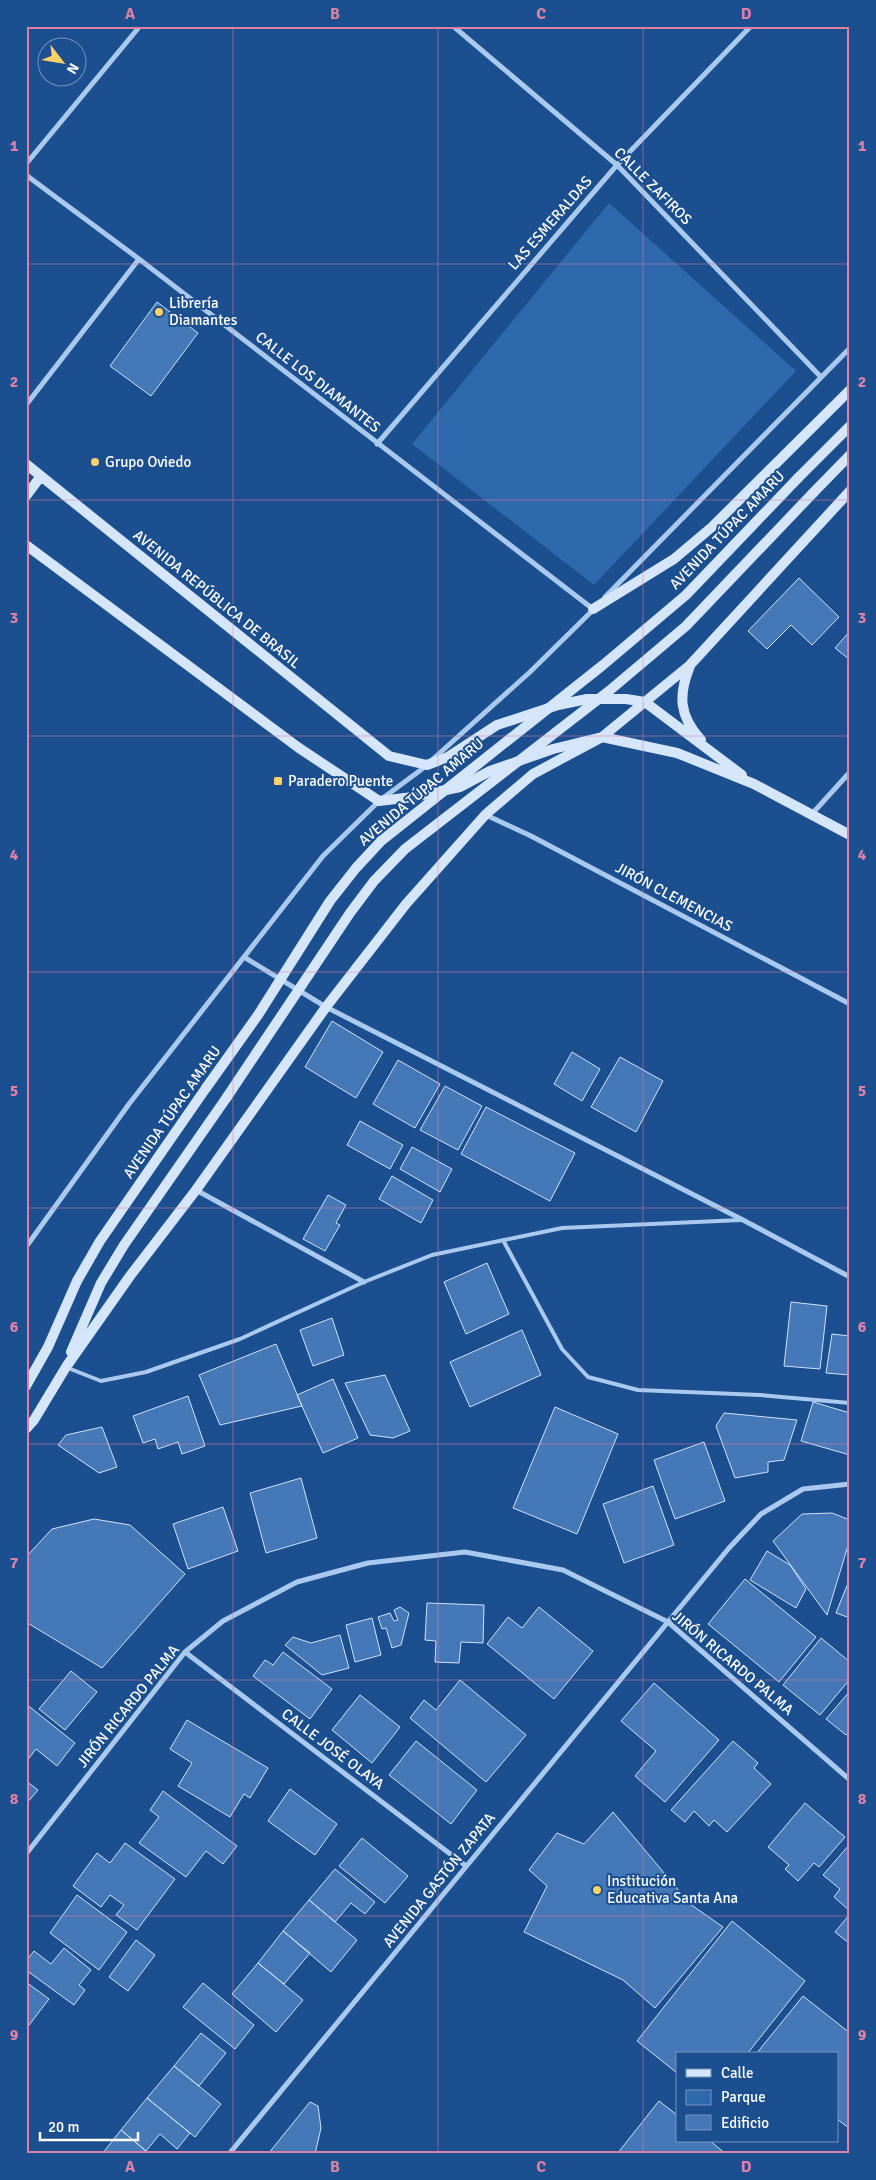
<svg xmlns="http://www.w3.org/2000/svg" width="876" height="2180" font-family="Signika,sans-serif">
  <style>
    .green { fill: #2e69ad }
    .building { fill: #4478b7; stroke: #cfe3fa }
    .lines { fill: none; stroke-linecap: round; stroke-linejoin: round }
    .lane { stroke: #a9c9ee; stroke-width: 4 }
    .street { stroke: #a9c9ee; stroke-width: 5 }
    .secondary { stroke: #d6e6fa; stroke-width: 10 }
    .secondary-bridge { stroke: #d6e6fa; stroke-width: 10 }
    .grid { fill: none; stroke: #dd80a5; stroke-width: 1; stroke-opacity: 0.55 }
    .poi-dot { fill: #ffd166; stroke: #1b4f8f; stroke-width: 2 }
    .labels { text-anchor: middle; stroke-width: 4; stroke-linejoin: round; paint-order: stroke }
    .street-label { font-size: 15px; fill: #fff; stroke: #1b4f8f }
    .poi-label { font-size: 15px; fill: #fff; stroke: #1b4f8f; text-anchor: start }
    .neatline { fill: none; stroke: #dd80a5; stroke-width: 2 }
    .grid-label { font-size: 16px; text-anchor: middle; font-weight: bold; fill: #dd80a5 }
  </style>
  <rect width="100%" height="100%" fill="#1b4f8f"/>
  <path class="green" d="M 609,203 L 796,371 L 594,585 L 412,444 Z"/>
  <path class="building" d="M 157,302 L 198,333 L 151,396 L 110,366 Z
    M 799,578 L 839,617 L 812,645 L 791,625 L 767,649 L 748,631 Z
    M 850,631 L 850,660 L 835,648 Z
    M 332,1021 L 383,1052 L 356,1098 L 305,1067 Z
    M 572,1052 L 600,1069 L 582,1101 L 554,1084 Z
    M 620,1057 L 663,1081 L 636,1132 L 591,1107 Z
    M 398,1060 L 440,1084 L 415,1128 L 373,1104 Z
    M 445,1086 L 482,1106 L 458,1150 L 420,1130 Z
    M 486,1107 L 575,1153 L 550,1201 L 461,1154 Z
    M 360,1121 L 403,1145 L 390,1169 L 347,1145 Z
    M 412,1147 L 452,1169 L 440,1192 L 400,1169 Z
    M 392,1176 L 433,1200 L 421,1223 L 379,1199 Z
    M 328,1195 L 346,1205 L 336,1223 L 340,1225 L 325,1251 L 303,1239 Z
    M 487,1263 L 509,1314 L 466,1334 L 444,1282 Z
    M 791,1302 L 827,1306 L 820,1369 L 784,1366 Z
    M 332,1318 L 344,1355 L 313,1366 L 300,1330 Z
    M 522,1330 L 541,1375 L 470,1407 L 450,1362 Z
    M 832,1334 L 850,1336 L 850,1375 L 826,1373 Z
    M 276,1344 L 302,1406 L 220,1425 L 199,1375 Z
    M 385,1375 L 410,1431 L 393,1438 L 370,1435 L 345,1383 Z
    M 333,1379 L 358,1438 L 323,1453 L 297,1395 Z
    M 188,1396 L 205,1446 L 182,1454 L 178,1442 L 158,1449 L 155,1439 L 143,1443 L 133,1416 Z
    M 813,1402 L 850,1413 L 850,1455 L 801,1441 Z
    M 555,1407 L 618,1434 L 577,1534 L 513,1508 Z
    M 724,1413 L 797,1420 L 784,1460 L 768,1462 L 768,1472 L 735,1478 L 716,1426 Z
    M 102,1427 L 117,1467 L 99,1473 L 58,1445 L 66,1435 Z
    M 704,1442 L 725,1501 L 675,1519 L 654,1460 Z
    M 301,1478 L 317,1538 L 266,1553 L 250,1493 Z
    M 653,1486 L 674,1545 L 624,1563 L 603,1504 Z
    M 223,1507 L 238,1551 L 188,1569 L 173,1524 Z
    M 832,1513 L 850,1520 L 850,1539 L 827,1615 L 773,1541 L 802,1514 Z
    M 94,1519 L 130,1525 L 185,1574 L 102,1668 L 26,1622 L 26,1557 L 52,1529 Z
    M 767,1551 L 790,1565 L 806,1589 L 796,1608 L 750,1580 Z
    M 850,1578 L 850,1618 L 836,1613 Z
    M 745,1579 L 816,1637 L 779,1682 L 708,1624 Z
    M 427,1603 L 484,1605 L 483,1643 L 461,1642 L 459,1663 L 435,1662 L 436,1641 L 425,1640 Z
    M 400,1607 L 409,1613 L 401,1645 L 392,1648 L 386,1628 L 382,1629 L 378,1617 L 390,1613 L 394,1621 L 398,1620 L 394,1610 Z
    M 539,1607 L 593,1651 L 554,1699 L 487,1644 L 508,1617 L 522,1628 Z
    M 372,1618 L 381,1655 L 355,1662 L 346,1625 Z
    M 340,1635 L 349,1668 L 322,1675 L 285,1645 L 293,1637 L 311,1643 Z
    M 821,1638 L 850,1662 L 850,1679 L 820,1715 L 783,1685 Z
    M 283,1652 L 332,1689 L 310,1719 L 253,1676 L 265,1660 L 273,1665 Z
    M 71,1671 L 97,1692 L 65,1730 L 39,1709 Z
    M 460,1680 L 526,1735 L 486,1782 L 410,1718 L 424,1700 L 436,1710 Z
    M 654,1683 L 719,1740 L 665,1802 L 635,1776 L 656,1751 L 621,1721 Z
    M 850,1691 L 850,1731 L 846,1735 L 826,1719 Z
    M 360,1695 L 400,1727 L 372,1763 L 332,1730 Z
    M 26,1704 L 75,1743 L 57,1766 L 36,1749 L 26,1762 Z
    M 187,1720 L 268,1768 L 250,1798 L 244,1794 L 230,1817 L 178,1786 L 192,1763 L 170,1749 Z
    M 416,1741 L 477,1790 L 451,1824 L 389,1775 Z
    M 733,1741 L 758,1763 L 754,1768 L 771,1784 L 727,1832 L 714,1820 L 709,1826 L 694,1811 L 685,1822 L 671,1810 Z
    M 26,1781 L 38,1790 L 26,1804 Z
    M 290,1789 L 337,1824 L 315,1855 L 268,1821 Z
    M 163,1791 L 237,1846 L 223,1864 L 206,1851 L 186,1877 L 139,1843 L 159,1817 L 150,1810 Z
    M 805,1803 L 845,1837 L 819,1867 L 814,1863 L 798,1881 L 785,1869 L 789,1865 L 768,1847 Z
    M 613,1812 L 690,1904 L 723,1927 L 655,2008 L 623,1980 L 524,1932 L 547,1886 L 529,1870 L 557,1833 L 584,1844 Z
    M 362,1838 L 408,1876 L 385,1903 L 339,1866 Z
    M 125,1843 L 175,1879 L 137,1930 L 116,1915 L 124,1905 L 110,1895 L 101,1907 L 73,1886 L 97,1853 L 110,1863 Z
    M 850,1844 L 850,1911 L 834,1897 L 840,1889 L 823,1875 Z
    M 335,1869 L 375,1902 L 365,1914 L 351,1903 L 335,1922 L 309,1900 Z
    M 77,1895 L 127,1932 L 99,1970 L 50,1933 Z
    M 309,1900 L 357,1940 L 331,1972 L 283,1931 Z
    M 850,1914 L 850,1944 L 835,1932 Z
    M 732,1921 L 805,1981 L 747,2054 L 677,2054 L 677,2073 L 637,2041 Z
    M 283,1931 L 310,1953 L 284,1984 L 258,1963 Z
    M 136,1940 L 155,1955 L 128,1991 L 109,1977 Z
    M 64,1948 L 91,1970 L 79,1985 L 85,1990 L 74,2005 L 26,1970 L 26,1961 L 34,1951 L 51,1964 Z
    M 258,1963 L 303,2000 L 276,2032 L 232,1994 Z
    M 26,1982 L 49,1999 L 26,2029 Z
    M 203,1983 L 254,2025 L 235,2049 L 183,2007 Z
    M 803,1996 L 850,2033 L 850,2129 L 837,2119 L 837,2054 L 756,2054 Z
    M 201,2033 L 226,2053 L 199,2086 L 174,2066 Z
    M 174,2066 L 221,2104 L 195,2137 L 147,2098 Z
    M 147,2098 L 190,2133 L 177,2149 L 160,2134 L 146,2151 L 121,2130 Z
    M 659,2101 L 677,2115 L 677,2141 L 710,2141 L 726,2154 L 617,2154 Z
    M 310,2102 L 318,2106 L 321,2128 L 315,2154 L 268,2154 Z
    M 121,2130 L 146,2151 L 144,2154 L 102,2154 Z"/>
  <g class="lines">
    <path class="lane" d="M 503,1240 L 562,1349 L 588,1377 L 638,1390 L 760,1395 L 850,1403
      M 68,1368 L 101,1381 L 146,1372 L 240,1339 L 364,1282 L 432,1255 L 562,1228 L 741,1220"/>
    <path class="street" d="M 453,26 L 617,165 L 821,377
      M 26,164 L 140,26
      M 26,175 L 139,259 L 593,609
      M 26,405 L 139,259
      M 377,444 L 617,165 L 751,26
      M 605,597 L 850,348
      M 432,760 L 530,672 L 594,609
      M 486,815 L 531,836 L 850,1004
      M 811,815 L 850,772
      M 244,957 L 326,1007 L 743,1220 L 850,1277
      M 196,1190 L 364,1282
      M 26,1247 L 129,1104 L 323,856 L 379,801 L 426,766
      M 185,1652 L 466,1866
      M 26,1854 L 185,1652 L 223,1621 L 297,1582 L 368,1563 L 465,1552 L 563,1570 L 668,1622 L 850,1780
      M 229,2154 L 729,1548 L 761,1514 L 803,1489 L 850,1484"/>
    <path class="secondary" d="M 26,464 L 389,756 L 427,765 L 448,757 L 497,725 L 558,705 L 587,699 L 626,699 L 645,702 L 742,775
      M 798,478 L 850,426
      M 813,493 L 850,455
      M 26,496 L 41,476
      M 26,545 L 299,748 L 379,801 L 413,797 L 460,787 L 490,771 L 553,749 L 602,737 L 677,753 L 754,784 L 850,835
      M 593,609 L 674,559 L 712,527 L 850,390
      M 690,666 C 678,695 679,716 701,740
      M 71,1352 L 101,1283 L 124,1245 L 227,1097
      M 26,1386 L 48,1347 L 77,1281 L 100,1241 L 206,1088
      M 26,1429 L 34,1420 L 66,1367 L 130,1276 L 196,1190 L 326,1007 L 406,904 L 486,814 L 533,774 L 602,737 L 690,665 L 850,491"/>
    <path class="secondary-bridge" d="M 206,1088 L 258,1015 L 330,901 L 356,868 L 381,841 L 603,665 L 686,595 L 798,478
      M 227,1097 L 350,913 L 374,881 L 405,849 L 609,691 L 686,626 L 813,493"/>
  </g>
  <path class="grid" d="M 233,26 L 233,2154M 438,26 L 438,2154M 643,26 L 643,2154M 26,264 L 850,264M 26,500 L 850,500M 26,736 L 850,736M 26,972 L 850,972M 26,1208 L 850,1208M 26,1444 L 850,1444M 26,1680 L 850,1680M 26,1916 L 850,1916"/>
  <g class="poi-dot">
    <circle cx="159" cy="312" r="5"/>
    <circle cx="95" cy="462" r="5"/>
    <rect x="273" y="776" width="10" height="10" rx="2.5"/>
    <circle cx="597" cy="1890" r="5"/>
  </g>
  <g class="labels">
    <g class="street-label">
      <text transform="translate(653 186) rotate(45)" y="5">CALLE ZAFIROS</text>
      <text transform="translate(550 223) rotate(-49)" y="5">LAS ESMERALDAS</text>
      <text transform="translate(318 382) rotate(38)" y="5">CALLE LOS DIAMANTES</text>
      <text transform="translate(727 530) rotate(-46)" y="5">AVENIDA TÚPAC AMARU</text>
      <text transform="translate(217 599) rotate(39)" y="5">AVENIDA REPÚBLICA DE BRASIL</text>
      <text transform="translate(421 792) rotate(-40)" y="5">AVENIDA TÚPAC AMARU</text>
      <text transform="translate(674 897) rotate(28)" y="5">JIRÓN CLEMENCIAS</text>
      <text transform="translate(172 1112) rotate(-55)" y="5">AVENIDA TÚPAC AMARU</text>
      <text transform="translate(733 1663) rotate(40)" y="5">JIRÓN RICARDO PALMA</text>
      <text transform="translate(128 1706) rotate(-51)" y="5">JIRÓN RICARDO PALMA</text>
      <text transform="translate(333 1749) rotate(37)" y="5">CALLE JOSÉ OLAYA</text>
      <text transform="translate(439 1880) rotate(-51)" y="5">AVENIDA GASTÓN ZAPATA</text>
    </g>
    <g class="poi-label">
      <text x="169" y="308">Librería<tspan x="169" dy="17">Diamantes</tspan></text>
      <text x="105" y="467">Grupo Oviedo</text>
      <text x="288" y="786">Paradero Puente</text>
      <text x="607" y="1886">Institución<tspan x="607" dy="17">Educativa Santa Ana</tspan></text>
    </g>
  </g>
  <rect width="876" height="2180" fill="none" stroke="#1b4f8f" stroke-width="55"/>
  <rect x="676" y="2052" width="162" height="90" fill="#1b4f8f" stroke="#7695bc"/>
  <rect x="686" y="2069" width="25" height="8" fill="#d6e6fa" stroke="#7695bc"/>
  <text x="721" y="2078" font-size="15" fill="#ffffff">Calle</text>
  <rect x="686" y="2090" width="25" height="15" fill="#2e69ad" stroke="#7695bc"/>
  <text x="721" y="2102" font-size="15" fill="#ffffff">Parque</text>
  <rect x="686" y="2115" width="25" height="15" fill="#4478b7" stroke="#7695bc"/>
  <text x="721" y="2128" font-size="15" fill="#ffffff">Edificio</text>
  <g transform="translate(62 62) rotate(121)"><circle r="24" fill="#1b4f8f" stroke="#7695bc"/>
  <path d="M0-4L9 19L0 12L-9 19Z" fill="#ffd166"/>
  <text y="-8" font-size="14" font-weight="bold" text-anchor="middle" fill="#ffffff">N</text>
  </g>
  <path d="M40 2132v8h98v-8" fill="none" stroke="#ffffff" stroke-width="2.5"/>
  <text x="48" y="2132" font-size="15" fill="#ffffff" stroke="#1b4f8f" stroke-width="4" paint-order="stroke">20 m</text>
  <rect x="28" y="28" width="820" height="2124" class="neatline"/>
  <g class="grid-label">
    <text x="130" y="19">A</text>
    <text x="335" y="19">B</text>
    <text x="541" y="19">C</text>
    <text x="746" y="19">D</text>
    <text x="14" y="151">1</text>
    <text x="862" y="151">1</text>
    <text x="14" y="387">2</text>
    <text x="862" y="387">2</text>
    <text x="14" y="623">3</text>
    <text x="862" y="623">3</text>
    <text x="14" y="860">4</text>
    <text x="862" y="860">4</text>
    <text x="14" y="1096">5</text>
    <text x="862" y="1096">5</text>
    <text x="14" y="1332">6</text>
    <text x="862" y="1332">6</text>
    <text x="14" y="1568">7</text>
    <text x="862" y="1568">7</text>
    <text x="14" y="1804">8</text>
    <text x="862" y="1804">8</text>
    <text x="14" y="2040">9</text>
    <text x="862" y="2040">9</text>
    <text x="130" y="2172">A</text>
    <text x="335" y="2172">B</text>
    <text x="541" y="2172">C</text>
    <text x="746" y="2172">D</text>
  </g>
</svg>
